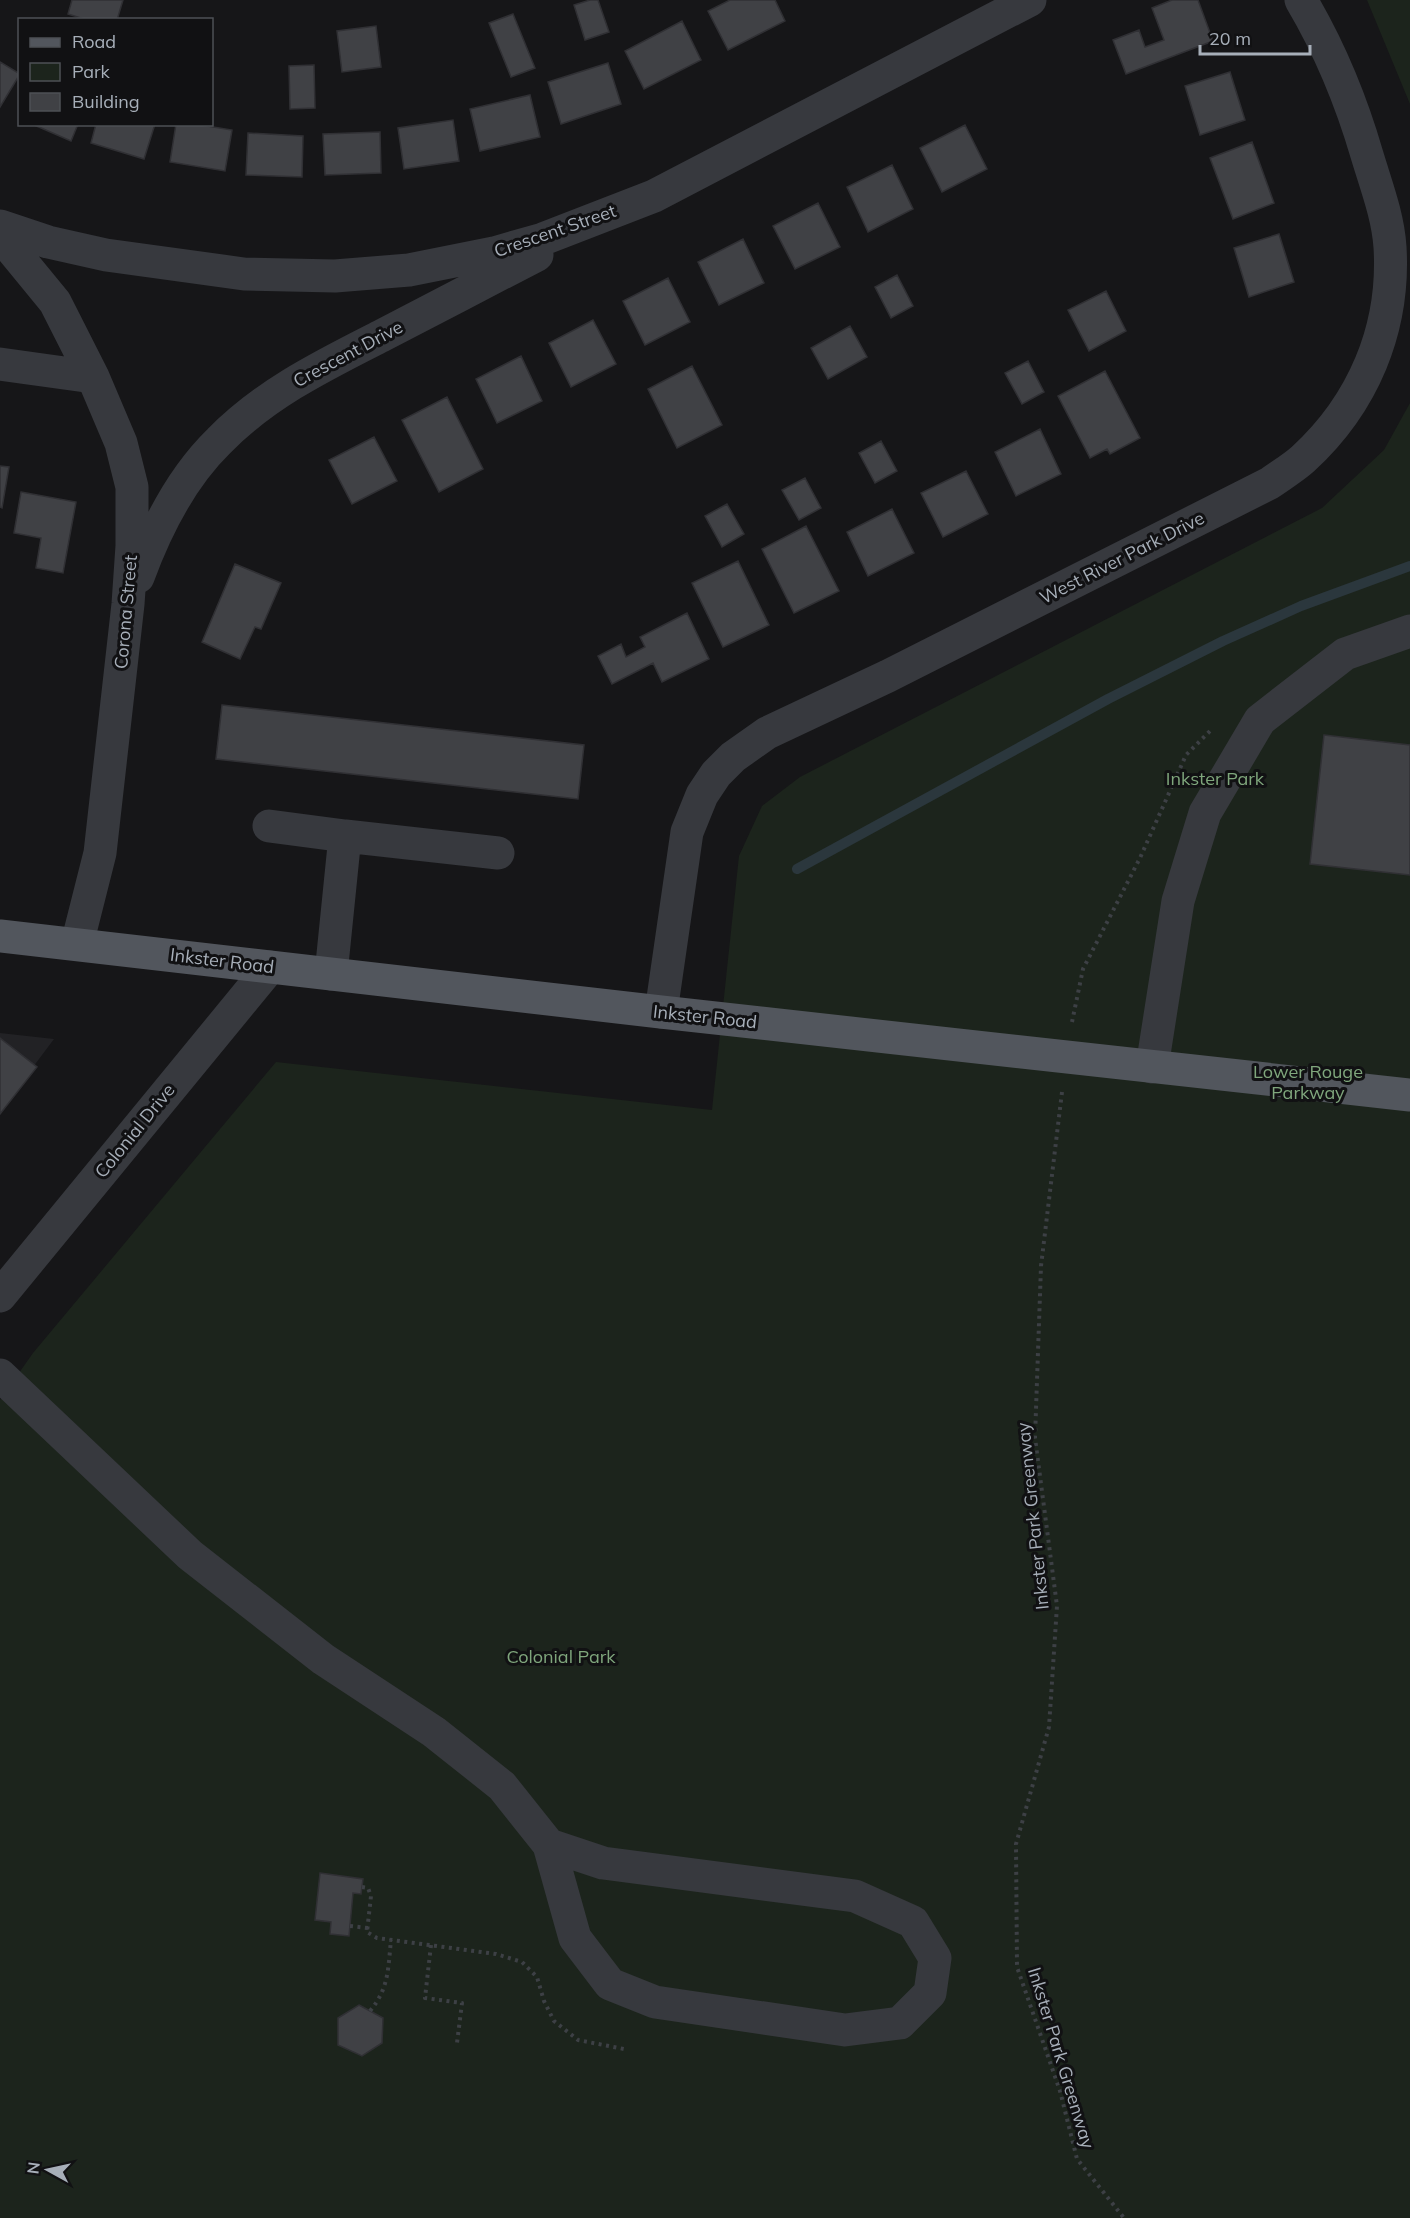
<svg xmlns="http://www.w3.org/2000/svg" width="1410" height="2218" font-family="Mulish,sans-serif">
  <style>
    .built { fill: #222225 }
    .green { fill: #1c241c }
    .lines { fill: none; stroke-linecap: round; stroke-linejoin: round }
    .stream { stroke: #2b373d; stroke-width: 10 }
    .building { fill: #404145; stroke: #303034; stroke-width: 1.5 }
    .path { stroke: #3d4045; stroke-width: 4; stroke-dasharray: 3 4.5; stroke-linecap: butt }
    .minor { stroke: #37393e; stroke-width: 33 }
    .major { stroke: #52565d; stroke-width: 33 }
    .labels { text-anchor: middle; stroke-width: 6; stroke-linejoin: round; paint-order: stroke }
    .street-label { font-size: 18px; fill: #a7afb9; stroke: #111113 }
    .park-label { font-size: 18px; fill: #7fa67c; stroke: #111113 }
  </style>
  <rect width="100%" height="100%" fill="#161618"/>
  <path class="built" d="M 0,1033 L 54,1039 L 0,1111 Z"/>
  <path class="green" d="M 1367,0 L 1410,0 L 1410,104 Z
    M 1410,403 L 1410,2218 L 0,2218 L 0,1400 L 33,1353 L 276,1062 L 712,1110 L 739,856 L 762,806 L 800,777 L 1322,508 L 1384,450 Z"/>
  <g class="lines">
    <path class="stream" d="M 797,869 L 1108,699 L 1223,641 L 1301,606 L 1410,566"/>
  </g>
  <path class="building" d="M 72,0 L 123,0 L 117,20 L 87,20 L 68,14 Z
    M 590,0 L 598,0 L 609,32 L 585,40 L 574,5 Z
    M 730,0 L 775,0 L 785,21 L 728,50 L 708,11 Z
    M 1172,0 L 1198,0 L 1213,41 L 1126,74 L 1113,40 L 1139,30 L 1145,47 L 1164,40 L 1152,8 Z
    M 513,14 L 535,68 L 511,77 L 489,23 Z
    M 682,21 L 701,60 L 644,89 L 625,51 Z
    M 376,26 L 381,67 L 342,72 L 337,31 Z
    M 0,62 L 20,74 L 0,107 Z
    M 608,63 L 621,104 L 561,124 L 548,82 Z
    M 314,65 L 315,108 L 290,109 L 289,66 Z
    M 1230,72 L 1245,120 L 1200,135 L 1185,86 Z
    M 530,95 L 540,137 L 480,151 L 470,109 Z
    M 453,120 L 459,161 L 404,169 L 398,128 Z
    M 32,124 L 78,124 L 71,141 Z
    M 96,124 L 155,124 L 144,159 L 91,143 Z
    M 176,124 L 195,124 L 232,130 L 225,171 L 170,162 Z
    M 965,125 L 987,169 L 942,192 L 920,148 Z
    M 380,132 L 381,173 L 325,175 L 323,134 Z
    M 248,133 L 303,136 L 302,177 L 246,175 Z
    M 1252,142 L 1274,203 L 1233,219 L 1210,158 Z
    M 892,165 L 913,209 L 868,232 L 847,187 Z
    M 818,203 L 840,247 L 795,269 L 773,226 Z
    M 1279,234 L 1294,282 L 1249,297 L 1234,248 Z
    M 743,239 L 764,283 L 719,305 L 698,262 Z
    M 897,275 L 913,306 L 891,318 L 875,287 Z
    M 668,278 L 690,322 L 645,345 L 623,301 Z
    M 1106,291 L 1126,331 L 1089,351 L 1068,310 Z
    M 593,320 L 616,364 L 571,387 L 549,343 Z
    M 850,326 L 867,357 L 828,379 L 811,348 Z
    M 521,356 L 542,401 L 497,423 L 476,379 Z
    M 1028,361 L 1044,392 L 1022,404 L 1005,373 Z
    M 692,366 L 722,425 L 677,448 L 648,389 Z
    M 1105,371 L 1140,438 L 1110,454 L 1107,449 L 1090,458 L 1058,396 Z
    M 447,397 L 483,469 L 439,492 L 402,420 Z
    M 1040,429 L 1061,474 L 1016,496 L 995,452 Z
    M 374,437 L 397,481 L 352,504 L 329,460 Z
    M 881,441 L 897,471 L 875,483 L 859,453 Z
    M 0,466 L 9,467 L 2,508 L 0,507 Z
    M 966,471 L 988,514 L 943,537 L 921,493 Z
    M 805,478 L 821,508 L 799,520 L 782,490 Z
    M 21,492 L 76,502 L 63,573 L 36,568 L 41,538 L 14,533 Z
    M 727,504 L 744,534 L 722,547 L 705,516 Z
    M 892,509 L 914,553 L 868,576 L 847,532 Z
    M 806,526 L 839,591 L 794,613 L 762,549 Z
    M 738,561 L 769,625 L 723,647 L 692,583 Z
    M 235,564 L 281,583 L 261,629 L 255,627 L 240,659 L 202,642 Z
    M 687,613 L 709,659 L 662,682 L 653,663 L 612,684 L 598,656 L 621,644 L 626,657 L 645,647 L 640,637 Z
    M 222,705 L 584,745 L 578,799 L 216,759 Z
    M 1324,735 L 1410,745 L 1410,875 L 1310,864 Z
    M 0,1038 L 37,1067 L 0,1114 Z
    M 320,1873 L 363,1879 L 361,1894 L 353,1893 L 349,1936 L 330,1934 L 331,1922 L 315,1920 Z
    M 359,2005 L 383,2018 L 382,2043 L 362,2056 L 338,2045 L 338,2018 Z"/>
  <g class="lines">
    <path class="path" d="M 1072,1022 L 1083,969 L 1140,858 L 1186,755 L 1210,731
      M 1062,1092 L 1041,1266 L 1035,1438 L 1057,1606 L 1049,1727 L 1016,1844 L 1017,1967 L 1060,2091 L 1077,2159 L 1124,2218
      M 362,1887 L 368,1888 L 371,1896 L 367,1932 L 377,1938 L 496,1954 L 522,1962 L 537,1977 L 544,2001 L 554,2021 L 578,2040 L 624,2049
      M 350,1926 L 368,1928
      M 431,1945 L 425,1998 L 462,2003 L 457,2043
      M 370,2011 C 389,1988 388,1969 391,1940"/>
    <path class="minor" d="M 0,226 L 48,242 L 106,255 L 244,274 L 335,276 L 409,270 L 494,253 L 543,239 L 654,196 L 1030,0
      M 0,235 L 55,302 L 93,377 L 121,443 L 132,487 L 132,546 L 128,604 L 100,853 L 77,944
      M 0,364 L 93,377
      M 138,577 C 156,528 181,478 219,441 C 266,393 324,365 383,335 C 434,308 486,282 537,255
      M 269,826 L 345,836 L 331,974
      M 345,836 L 498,853
      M 661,1012 L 687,832 L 702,795 L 716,774 L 733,757 L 767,733 L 888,676 L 1270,483 C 1281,475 1293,468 1303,459 C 1363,404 1395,329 1390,247 C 1388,216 1376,185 1367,155 C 1351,100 1330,49 1301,0
      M 1152,1067 L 1178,901 L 1205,813 L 1260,720 L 1345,654 L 1410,631
      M 0,1296 L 270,967
      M 0,1375 L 190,1555 L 323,1659 L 434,1732 L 502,1786 L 549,1845 L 575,1938 L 610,1984 L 655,2002 L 845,2030 L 900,2023 L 930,1993 L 935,1958 L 913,1922 L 855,1896 L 603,1863 L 549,1845"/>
    <path class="major" d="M 0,936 L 661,1012 L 1410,1095"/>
  </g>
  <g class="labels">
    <g class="street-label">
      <text transform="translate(555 231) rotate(-19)" y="6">Crescent Street</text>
      <text transform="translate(348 354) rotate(-28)" y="6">Crescent Drive</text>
      <text transform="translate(1122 558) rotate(-27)" y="6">West River Park Drive</text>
      <text transform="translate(126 612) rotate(-85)" y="6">Corona Street</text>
      <text transform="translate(222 961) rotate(7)" y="6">Inkster Road</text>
      <text transform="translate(705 1017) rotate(6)" y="6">Inkster Road</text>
      <text transform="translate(135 1131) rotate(-51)" y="6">Colonial Drive</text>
      <text transform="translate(1033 1516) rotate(-96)" y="6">Inkster Park Greenway</text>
      <text transform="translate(1061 2058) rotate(73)" y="6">Inkster Park Greenway</text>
    </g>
    <g class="park-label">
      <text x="1215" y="785">Inkster Park</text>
      <text x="1308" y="1078">Lower Rouge<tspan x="1308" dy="21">Parkway</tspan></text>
      <text x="561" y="1663">Colonial Park</text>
    </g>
  </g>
  <rect x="18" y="18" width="195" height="108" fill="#111113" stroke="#4d5055" stroke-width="1.5"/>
  <rect x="30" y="38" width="30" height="9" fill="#52565d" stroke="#4d5055" stroke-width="1.5"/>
  <text x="72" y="48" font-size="18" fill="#a7afb9">Road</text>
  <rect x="30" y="63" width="30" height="18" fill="#1c241c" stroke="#4d5055" stroke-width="1.5"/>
  <text x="72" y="78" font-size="18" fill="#a7afb9">Park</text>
  <rect x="30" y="93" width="30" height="18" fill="#404145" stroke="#4d5055" stroke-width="1.5"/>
  <text x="72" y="108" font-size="18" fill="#a7afb9">Building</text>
  <g transform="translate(48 2170) rotate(278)" stroke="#111113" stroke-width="4.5" paint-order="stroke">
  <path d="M0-4.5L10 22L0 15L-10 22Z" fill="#a7afb9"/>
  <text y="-9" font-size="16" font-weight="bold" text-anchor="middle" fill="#a7afb9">N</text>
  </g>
  <path d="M1200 45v9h110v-9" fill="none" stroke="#a7afb9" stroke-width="3"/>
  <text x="1209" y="45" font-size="18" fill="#a7afb9" stroke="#111113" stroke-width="4.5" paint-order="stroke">20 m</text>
</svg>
